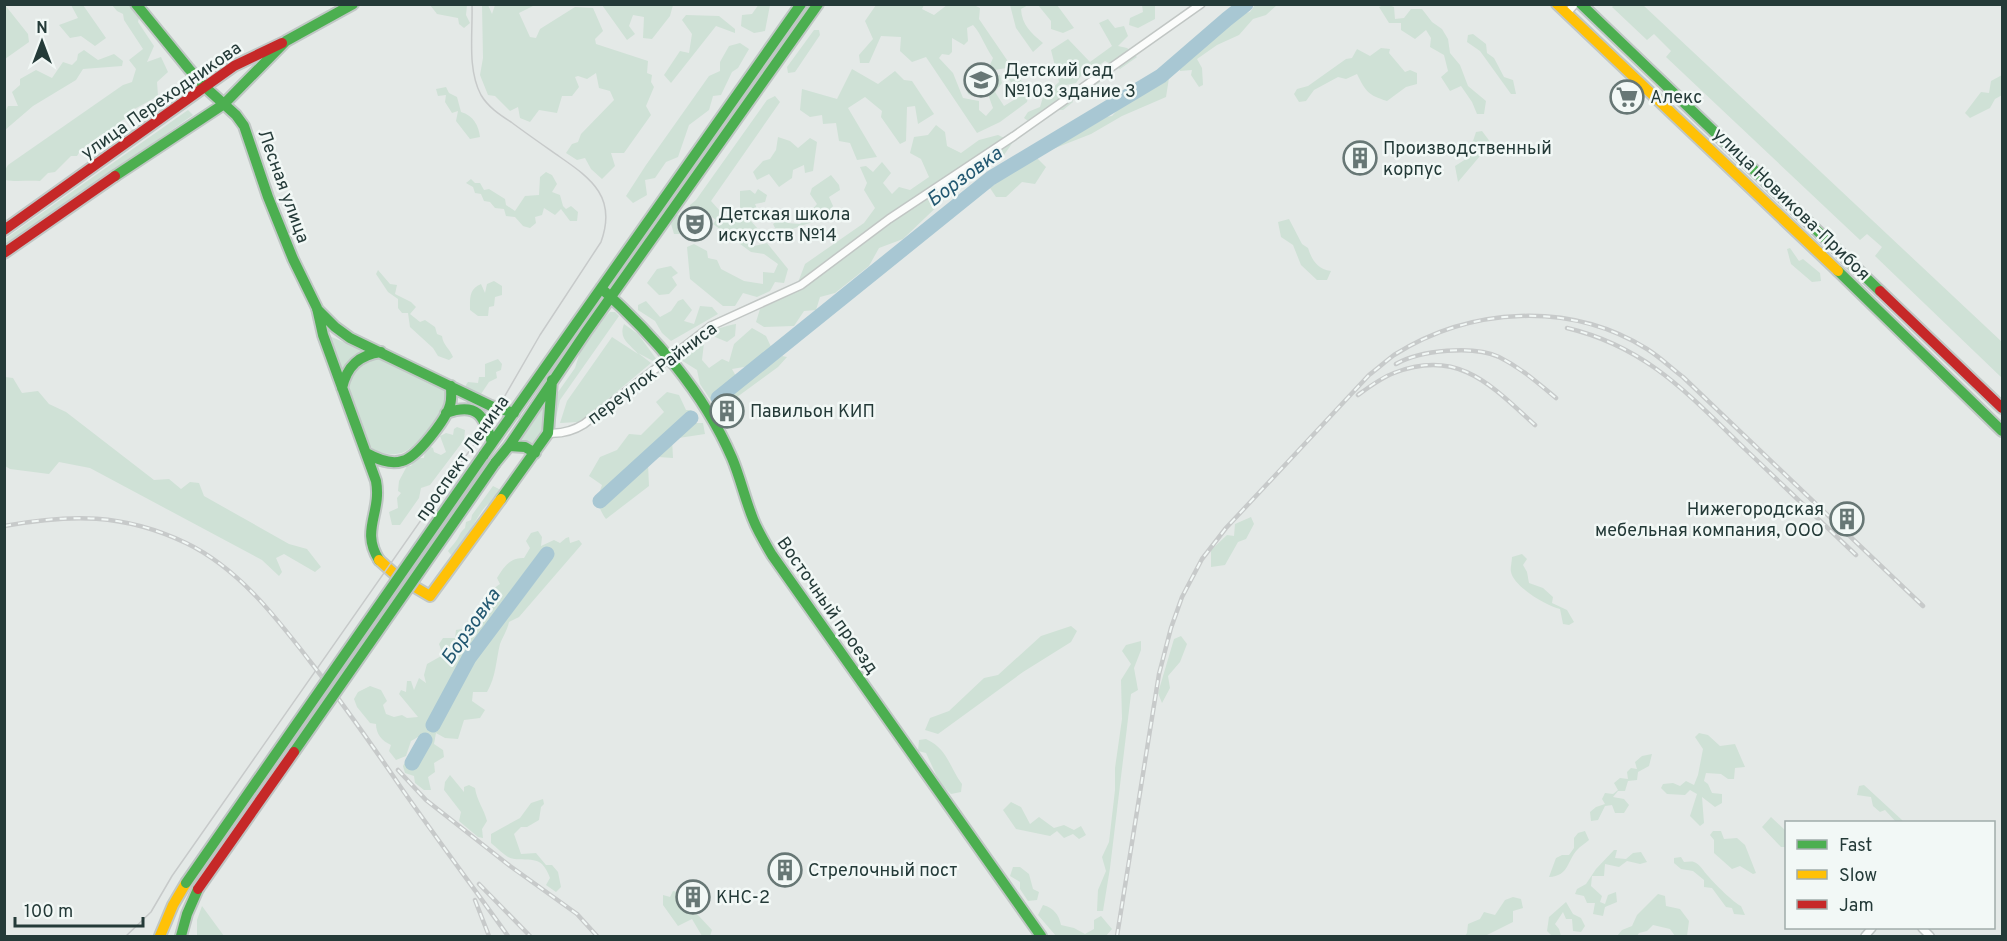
<svg xmlns="http://www.w3.org/2000/svg" width="2007" height="941" font-family="Overpass,sans-serif">
  <style>
    .green { fill: #cfe1d6 }
    .lines { fill: none; stroke-linecap: round; stroke-linejoin: round }
    .river { stroke: #a8c7d3; stroke-width: 15 }
    .street-casing { stroke: #c1c6c4; stroke-width: 10 }
    .fast-casing { stroke: #c0c7c5; stroke-width: 14 }
    .slow-casing { stroke: #c0c7c5; stroke-width: 14 }
    .jam-casing { stroke: #c0c7c5; stroke-width: 14 }
    .street { stroke: #fbfcfb; stroke-width: 7 }
    .fast { stroke: #4caf50; stroke-width: 10 }
    .slow { stroke: #ffc107; stroke-width: 10 }
    .jam { stroke: #c62828; stroke-width: 10 }
    .tram { stroke: #c7caca; stroke-width: 1.5 }
    .rail-casing { stroke: #c7caca; stroke-width: 4.5 }
    .rail { stroke: #f2f8f6; stroke-width: 2; stroke-dasharray: 7; stroke-linecap: butt }
    .fast-bridge-casing { stroke: #bdc4c3; stroke-width: 14; stroke-linecap: butt }
    .jam-bridge-casing { stroke: #bdc4c3; stroke-width: 14; stroke-linecap: butt }
    .fast-bridge { stroke: #4caf50; stroke-width: 10 }
    .jam-bridge { stroke: #c62828; stroke-width: 10 }
    .labels { text-anchor: middle; stroke-width: 5; stroke-linejoin: round; paint-order: stroke }
    .poi-label { font-size: 18px; fill: #243a38; stroke: #f2f8f6; text-anchor: start }
    .street-label { font-size: 18px; fill: #243a38; stroke: #f2f8f6 }
    .water-label { font-size: 20px; font-style: italic; fill: #235871; stroke: #f2f8f6 }
  </style>
  <rect width="100%" height="100%" fill="#e4e9e7"/>
  <path class="green" d="M 759,4 L 770,5 L 765,31 L 754,33 L 741,26 L 742,15 L 752,14 Z
    M 1386,4 L 1394,7 L 1395,19 L 1404,18 L 1411,9 L 1422,9 L 1432,22 L 1442,29 L 1448,39 L 1450,53 L 1460,65 L 1468,86 L 1486,101 L 1484,114 L 1477,114 L 1472,102 L 1461,86 L 1450,91 L 1441,77 L 1448,71 L 1444,55 L 1430,47 L 1431,38 L 1426,30 L 1415,39 L 1401,30 L 1401,23 L 1389,23 L 1379,7 Z
    M 5,5 L 28,34 L 29,42 L 5,59 Z
    M 71,5 L 83,5 L 106,38 L 95,46 L 81,36 L 70,38 L 59,25 L 78,18 Z
    M 112,5 L 134,5 L 140,14 L 138,22 L 154,46 L 147,62 L 161,57 L 168,72 L 157,82 L 158,96 L 131,111 L 130,116 L 121,121 L 120,130 L 100,135 L 93,147 L 82,148 L 77,156 L 71,156 L 55,172 L 48,173 L 40,181 C 28,180 16,182 5,180 L 4,172 L 8,165 L 123,85 L 132,82 L 136,69 L 129,60 L 143,49 L 124,20 L 123,14 L 117,11 Z
    M 430,5 L 467,5 L 466,15 L 470,23 L 464,28 L 459,24 L 458,18 L 437,14 Z
    M 482,5 L 488,5 L 492,14 L 495,5 L 535,5 L 519,13 L 530,37 L 536,38 L 540,29 L 575,7 L 593,8 L 603,31 L 595,39 L 596,44 L 648,61 L 647,73 L 652,75 L 651,82 L 654,87 L 646,106 L 651,115 L 624,153 L 611,153 L 615,166 L 602,179 L 591,169 L 585,158 L 577,160 L 566,153 L 572,144 L 578,142 L 581,134 L 614,100 L 610,91 L 599,88 L 596,73 L 587,79 L 578,76 L 575,77 L 579,87 L 572,96 L 562,96 L 557,113 L 539,110 L 530,122 L 520,118 L 518,107 L 510,111 L 495,96 L 488,95 L 480,75 L 483,58 Z
    M 602,5 L 602,4 L 673,5 L 670,16 L 652,39 L 643,38 L 644,17 L 633,15 L 629,26 L 635,34 L 627,40 Z
    M 951,5 L 974,5 L 980,8 L 979,19 L 1007,60 L 1006,68 L 995,70 L 990,65 L 993,58 C 985,47 982,35 973,25 L 967,28 L 968,41 L 964,45 L 952,38 L 952,52 L 949,55 L 942,54 L 939,58 L 953,73 L 963,98 L 979,101 L 979,110 L 986,116 L 993,108 L 985,86 L 972,96 L 968,94 L 966,86 L 977,79 L 979,71 L 986,72 L 991,77 L 1000,75 L 1002,83 L 995,92 L 1004,106 L 1019,97 L 1008,77 L 1015,71 L 1029,92 L 1027,102 L 1000,122 L 977,133 L 926,57 L 912,62 L 900,51 L 901,37 L 881,36 L 869,63 L 860,63 L 859,55 L 873,39 L 865,21 L 876,5 L 924,5 L 922,9 L 934,15 L 947,5 Z
    M 1010,5 L 1028,5 L 1021,9 C 1022,25 1031,33 1043,43 L 1033,52 L 1016,28 Z
    M 1038,5 L 1057,5 L 1074,28 L 1063,33 L 1051,29 L 1051,21 Z
    M 1142,5 L 1155,5 L 1155,19 L 1138,28 L 1129,25 L 1130,18 L 1143,12 Z
    M 1255,5 L 1277,5 L 1266,15 L 1253,19 L 1239,35 L 1217,45 L 1197,59 L 1202,68 L 1203,85 L 1199,87 L 1191,75 L 1192,70 L 1180,71 L 1179,65 L 1240,14 L 1250,12 Z
    M 1614,5 L 1643,5 L 2002,342 L 2002,378 L 1875,256 L 1882,247 L 1867,234 L 1860,240 L 1666,57 L 1671,51 L 1654,34 L 1647,40 L 1612,7 Z
    M 686,15 L 719,16 L 735,29 L 735,33 L 716,26 L 671,83 L 664,75 L 680,51 L 689,53 L 692,34 L 682,20 Z
    M 1108,19 L 1115,28 L 1124,26 L 1128,36 L 1118,46 L 1127,48 L 1137,57 L 1120,69 L 1105,61 L 1094,69 L 1100,82 L 1093,87 L 1083,73 L 1076,83 L 1066,85 L 1073,102 L 1063,110 L 1056,110 L 1035,126 L 1024,118 L 1028,112 L 1040,107 L 1043,97 L 1059,82 L 1051,50 L 1068,39 L 1090,62 L 1112,46 L 1099,23 Z
    M 814,30 L 819,30 L 820,35 L 795,72 L 788,73 L 787,67 Z
    M 1473,34 L 1486,44 L 1487,53 L 1494,58 L 1504,77 L 1513,80 L 1516,94 L 1511,94 L 1480,51 L 1467,42 L 1468,35 Z
    M 740,43 L 749,49 L 738,68 L 732,72 L 721,95 L 713,96 L 709,110 L 689,125 L 678,157 L 666,162 L 655,178 L 645,180 L 647,195 L 633,203 L 626,196 L 646,165 L 709,76 L 720,71 L 720,62 L 729,46 Z
    M 1381,48 L 1390,49 L 1389,53 L 1405,72 L 1410,70 L 1417,73 L 1417,84 L 1406,87 L 1387,101 C 1368,95 1366,92 1357,74 L 1346,79 L 1338,77 L 1314,90 L 1306,101 L 1299,102 L 1294,94 L 1297,89 L 1308,86 L 1346,59 L 1352,58 L 1357,49 L 1370,56 Z
    M 84,50 L 98,60 L 114,54 L 123,61 L 122,66 L 83,69 L 76,80 L 33,106 L 5,130 L 5,112 L 8,106 L 18,106 L 12,92 L 20,85 L 20,79 L 36,70 L 52,78 L 63,62 L 72,65 L 77,60 L 78,54 Z
    M 852,69 L 878,84 L 895,71 L 904,80 L 912,81 L 934,114 L 918,124 L 915,106 L 907,107 L 906,141 L 900,144 L 881,117 L 882,111 L 865,97 L 848,108 L 877,157 L 857,160 L 850,143 L 839,141 L 836,123 L 823,124 L 822,115 L 810,117 L 800,110 L 802,89 L 837,99 Z
    M 2002,75 L 2002,95 L 1995,99 L 1990,108 L 1970,118 L 1965,113 L 1981,92 L 1989,93 L 1991,81 Z
    M 1169,78 L 1166,97 L 1122,116 L 1091,134 L 1035,156 L 1046,167 L 1035,184 L 1022,182 L 1006,197 L 996,197 L 990,188 L 1020,165 L 1028,148 L 1047,142 L 1061,142 L 1070,128 L 1091,125 L 1097,118 L 1112,116 L 1124,103 L 1150,89 L 1157,81 Z
    M 446,87 L 449,93 L 457,97 L 461,112 C 473,115 479,126 480,137 L 470,139 L 456,121 L 458,111 L 452,113 L 445,102 L 446,95 L 438,96 L 436,89 Z
    M 775,96 L 780,102 L 711,201 L 729,221 L 740,212 L 740,191 L 750,190 L 755,194 L 758,189 L 767,195 L 765,202 L 755,204 L 758,211 L 750,220 L 758,229 L 751,236 L 754,246 L 767,243 L 788,269 L 784,283 L 775,282 L 770,291 L 757,297 L 743,293 L 735,306 L 723,306 L 690,279 L 687,247 L 694,244 L 707,251 L 708,258 L 717,260 L 721,269 L 744,281 L 763,284 L 763,272 L 774,273 L 778,264 L 764,254 L 751,252 L 713,224 L 716,220 L 704,211 L 680,234 L 674,234 L 671,224 L 677,215 L 688,213 L 690,205 L 696,200 L 767,100 Z
    M 188,110 L 193,115 L 5,247 L 5,239 Z
    M 936,125 L 945,132 L 947,146 L 961,153 L 979,140 L 998,135 L 1013,142 L 1004,155 L 971,174 L 903,239 L 879,248 L 869,266 L 835,293 L 820,297 L 816,310 L 804,311 L 794,326 L 764,327 L 756,322 L 760,309 L 794,293 L 805,264 L 864,223 L 875,208 L 864,190 L 867,183 L 860,167 L 866,166 L 873,172 L 882,162 L 891,173 L 883,183 L 892,194 L 899,187 L 910,190 L 929,177 L 921,159 L 910,153 L 914,137 L 928,135 Z
    M 1482,131 L 1491,143 L 1481,147 L 1480,156 L 1458,182 L 1455,166 L 1466,159 L 1467,145 L 1473,141 L 1476,132 Z
    M 778,137 L 790,141 L 798,148 L 810,138 L 817,142 L 813,171 L 805,173 L 804,165 L 793,170 L 792,178 L 779,187 L 769,174 L 757,180 L 753,172 L 763,161 L 770,159 L 776,150 Z
    M 546,172 L 552,175 L 557,184 L 552,192 L 560,195 L 563,206 L 566,209 L 571,206 L 578,212 L 577,221 L 570,221 L 561,209 L 555,215 L 544,208 L 542,215 L 535,217 L 536,223 L 530,228 L 523,226 L 515,217 L 506,216 L 504,209 L 495,208 L 490,202 L 484,201 L 481,194 L 475,193 L 473,187 L 466,183 L 471,179 L 475,183 L 480,183 L 484,190 L 489,189 L 505,199 L 506,205 L 515,211 L 525,196 L 539,195 L 540,177 Z
    M 831,175 L 839,185 L 840,190 L 829,197 L 833,206 L 827,217 L 778,234 L 773,224 L 784,215 L 788,223 L 800,224 L 817,204 L 810,194 L 812,188 Z
    M 1289,219 L 1302,244 L 1308,248 C 1312,260 1317,269 1331,271 L 1327,280 L 1317,280 L 1301,265 L 1293,245 L 1281,237 L 1278,222 Z
    M 1790,248 L 1799,261 L 1803,259 L 1820,273 L 1821,281 L 1812,282 L 1791,264 L 1787,249 Z
    M 671,266 L 678,273 L 672,277 L 677,285 L 669,294 L 659,295 L 647,283 L 657,269 Z
    M 378,270 L 390,284 L 397,285 L 395,294 L 411,302 L 416,307 L 410,314 L 420,322 L 425,320 L 435,327 L 437,334 L 442,336 C 443,345 450,349 453,357 L 449,360 L 438,356 L 433,348 L 410,327 L 408,313 L 402,313 L 398,308 L 398,299 L 388,292 L 376,274 Z
    M 494,281 L 502,286 L 502,295 L 495,297 L 494,306 L 489,307 L 488,316 L 478,316 L 470,310 C 470,298 469,289 481,284 L 485,293 L 487,284 Z
    M 683,299 L 692,310 L 684,321 L 694,324 L 700,306 L 712,307 L 718,314 L 671,341 L 662,333 L 655,321 L 638,310 L 638,305 L 646,301 L 660,317 L 671,311 L 678,301 Z
    M 610,312 L 615,312 L 619,316 L 560,400 L 555,422 L 556,395 L 575,368 L 580,352 L 606,316 Z
    M 624,324 L 638,334 L 657,360 L 653,361 L 638,353 L 651,363 L 589,415 L 578,422 L 560,423 L 567,401 L 612,337 L 638,354 C 630,344 618,339 624,324 Z
    M 736,324 L 735,336 L 727,342 L 708,334 L 704,343 L 702,360 L 709,368 L 722,359 L 729,362 L 734,344 L 752,328 L 766,336 L 772,349 L 750,366 L 732,369 L 742,387 L 782,356 L 787,357 L 778,367 L 718,411 L 700,384 L 697,370 L 681,360 C 686,338 715,328 736,324 Z
    M 327,335 L 364,351 L 341,373 Z
    M 377,357 L 440,386 C 447,392 447,399 444,407 C 435,419 417,447 404,452 C 396,456 381,454 373,449 C 365,443 363,429 359,420 C 349,390 334,365 377,357 Z
    M 498,359 L 502,364 L 501,370 L 496,372 L 497,378 L 489,382 L 481,394 L 475,394 L 464,388 L 468,382 L 478,383 L 479,377 L 485,377 L 485,364 Z
    M 5,377 L 13,378 L 22,393 L 38,391 L 49,404 L 66,412 L 154,480 L 169,479 L 181,489 L 190,482 L 199,483 L 204,496 L 289,544 L 307,549 L 321,567 L 315,572 L 284,554 L 276,558 L 282,572 L 279,576 L 262,560 L 90,468 L 59,462 L 49,474 L 10,469 L 5,466 Z
    M 667,392 L 679,395 L 686,410 L 691,410 L 696,423 L 703,423 L 705,434 L 672,439 L 673,458 L 658,457 L 648,464 L 649,486 L 606,519 C 597,507 597,498 602,485 L 589,476 L 600,457 L 617,450 L 629,434 L 641,435 L 664,412 L 656,402 Z
    M 548,400 C 546,419 544,433 533,448 L 529,442 L 521,440 Z
    M 457,427 L 465,430 L 464,440 L 430,485 L 421,488 L 419,498 L 400,525 L 392,525 L 389,512 L 398,508 L 397,498 L 401,493 L 398,491 L 399,481 L 407,466 L 411,466 L 416,458 L 424,458 L 425,448 L 429,446 L 433,448 L 434,452 L 441,455 L 446,452 L 440,436 L 446,433 L 453,435 L 454,429 Z
    M 493,486 L 499,489 L 498,499 C 493,503 490,502 486,506 C 480,512 463,542 461,549 L 451,555 L 448,551 C 451,547 453,545 456,541 C 460,536 459,533 465,528 L 466,522 L 471,520 L 472,515 Z
    M 1251,517 L 1254,524 L 1246,539 L 1238,542 L 1225,565 L 1211,567 L 1211,550 L 1227,535 L 1234,536 L 1235,524 Z
    M 538,531 L 542,537 L 541,546 L 554,540 L 560,543 L 566,538 L 569,537 L 570,543 L 579,540 L 582,544 L 519,617 L 509,622 C 507,631 503,636 500,644 C 496,660 496,677 487,692 L 473,692 L 472,701 L 485,710 L 480,718 L 464,720 L 458,739 L 445,738 L 436,733 L 434,744 L 443,750 L 444,757 L 434,763 L 435,772 L 428,777 L 431,790 L 424,790 L 415,783 L 414,776 L 405,773 L 403,766 L 404,764 L 409,763 L 414,757 L 422,757 L 422,749 L 426,746 L 418,737 L 411,741 L 406,756 L 396,760 L 389,751 L 391,745 C 382,741 376,734 376,724 L 370,723 L 357,707 L 354,699 L 358,692 L 370,686 L 381,690 L 387,701 L 383,705 L 386,714 L 394,717 L 402,715 L 407,718 L 418,717 L 399,694 L 401,690 L 406,692 L 407,681 L 411,681 L 414,690 L 419,678 L 426,683 L 424,675 L 427,664 L 443,655 L 439,644 L 443,638 L 455,638 L 456,630 L 462,629 L 464,626 L 474,621 C 476,607 488,592 500,584 L 497,578 C 504,567 510,557 524,558 L 530,548 L 526,541 L 531,533 Z
    M 1522,554 L 1527,559 L 1523,565 L 1527,572 L 1529,583 L 1543,588 L 1553,597 L 1552,603 L 1567,610 L 1574,622 L 1569,625 L 1563,624 L 1560,609 C 1547,606 1514,587 1511,572 C 1510,568 1512,562 1512,557 Z
    M 1071,626 L 1077,631 L 1071,642 L 1023,672 L 938,734 L 925,730 L 930,718 L 949,711 L 984,678 L 998,675 L 1041,636 Z
    M 1181,636 L 1187,644 L 1180,662 L 1168,676 L 1170,688 L 1162,703 L 1158,693 L 1174,639 Z
    M 1141,641 L 1141,650 L 1134,668 L 1138,690 L 1131,694 L 1110,868 L 1103,911 L 1097,911 L 1098,890 L 1106,871 L 1102,857 L 1109,842 L 1115,790 L 1115,768 L 1122,719 L 1121,680 L 1131,664 L 1122,651 L 1126,645 Z
    M 1699,733 L 1708,735 L 1720,746 L 1735,744 L 1745,767 L 1735,768 L 1734,779 L 1728,779 L 1721,774 L 1706,773 L 1704,781 L 1708,784 L 1712,793 L 1722,794 L 1722,803 L 1715,807 L 1702,797 L 1704,823 L 1700,826 L 1690,816 L 1697,794 L 1690,790 L 1685,795 L 1667,794 L 1661,788 L 1663,784 L 1673,783 L 1680,786 L 1686,781 L 1694,785 L 1698,775 L 1703,749 L 1695,737 Z
    M 926,739 C 948,749 949,767 962,784 L 961,792 L 951,794 L 940,783 L 926,753 L 918,751 L 919,740 Z
    M 1652,754 L 1649,766 L 1638,772 L 1637,780 L 1628,781 L 1625,791 L 1618,791 L 1613,797 L 1624,799 L 1629,805 L 1624,813 L 1615,813 L 1612,805 L 1605,806 L 1598,820 L 1591,821 L 1590,812 L 1596,807 L 1605,804 L 1602,799 L 1605,793 L 1613,794 L 1618,790 L 1614,783 L 1620,778 L 1628,779 L 1627,772 L 1631,768 L 1637,769 L 1635,762 L 1642,756 Z
    M 450,775 L 464,792 L 464,787 L 469,785 L 475,788 C 477,801 484,809 487,821 L 482,829 L 483,838 L 478,837 L 459,821 L 461,812 L 444,790 L 445,782 Z
    M 1864,785 L 1902,820 L 1903,822 L 1896,822 L 1885,810 L 1880,812 L 1873,806 L 1871,797 L 1857,795 L 1859,786 Z
    M 543,799 L 544,804 L 541,807 L 539,820 L 527,827 L 521,827 L 514,834 L 521,854 L 536,853 L 546,865 L 552,865 L 558,872 L 561,887 L 556,892 L 546,885 L 550,878 C 541,852 528,863 510,858 C 504,855 496,847 491,843 L 491,834 L 520,818 L 531,803 Z
    M 1011,802 L 1021,807 L 1030,824 L 1039,817 L 1054,828 L 1064,825 L 1074,830 L 1081,826 L 1086,835 L 1079,839 L 1073,834 L 1064,838 L 1057,831 L 1050,836 L 1016,829 L 1003,810 Z
    M 1771,817 L 1786,831 L 1786,847 L 1781,847 L 1762,827 Z
    M 1585,831 L 1589,840 C 1586,843 1580,846 1577,850 C 1567,861 1569,876 1549,877 L 1556,858 L 1562,855 L 1569,855 L 1574,848 L 1574,838 L 1578,833 Z
    M 1713,831 L 1721,831 L 1724,839 L 1737,838 L 1745,845 L 1756,873 L 1753,874 L 1740,866 L 1732,869 L 1714,853 L 1714,840 L 1710,835 Z
    M 1614,850 L 1617,850 L 1615,858 L 1626,859 L 1633,853 L 1641,852 L 1647,862 L 1640,864 L 1627,861 L 1619,867 L 1605,864 L 1604,876 L 1592,876 L 1591,886 L 1602,896 L 1600,902 L 1605,904 L 1608,895 L 1616,892 L 1617,902 L 1605,907 L 1603,916 L 1593,914 L 1595,903 L 1587,903 L 1584,896 L 1575,894 L 1577,889 L 1586,884 L 1596,869 Z
    M 1681,857 L 1684,862 C 1687,862 1691,861 1694,862 C 1700,864 1704,872 1708,876 C 1715,884 1734,903 1741,906 L 1745,915 L 1734,914 L 1732,908 L 1726,907 L 1712,888 L 1704,887 L 1704,880 L 1693,871 L 1681,869 L 1674,863 L 1674,858 Z
    M 1013,867 L 1020,867 L 1029,874 L 1033,889 L 1039,892 L 1037,900 L 1028,901 L 1020,889 L 1020,882 L 1010,876 Z
    M 690,882 L 702,902 L 697,914 L 712,930 L 710,936 L 702,936 L 692,919 L 678,926 L 663,905 L 663,895 L 670,897 L 673,891 L 682,893 L 684,883 Z
    M 1658,894 L 1665,896 L 1666,906 L 1680,909 L 1689,921 L 1687,936 L 1675,936 L 1670,929 L 1653,925 L 1647,931 L 1639,933 L 1637,936 L 1617,936 L 1622,930 L 1632,926 L 1637,915 Z
    M 1513,897 L 1521,899 L 1523,908 L 1513,911 L 1513,922 L 1485,936 L 1465,936 L 1467,933 L 1468,924 L 1480,919 L 1484,912 L 1495,915 L 1505,900 Z
    M 1566,902 L 1573,914 L 1581,918 L 1585,926 L 1581,932 L 1573,931 L 1572,919 L 1566,919 L 1563,912 L 1555,924 L 1559,929 L 1561,936 L 1552,936 L 1547,931 L 1549,917 Z
    M 1043,905 C 1054,908 1059,915 1061,925 L 1074,928 L 1085,934 L 1094,929 L 1094,920 L 1101,916 L 1112,929 L 1106,936 L 1056,936 L 1038,915 Z
    M 202,906 L 224,936 L 197,936 L 197,920 Z"/>
  <g class="lines">
    <path class="river" d="M 718,398 L 991,178 L 1161,76 L 1227,19 L 1246,4
      M 600,501 L 691,418
      M 433,725 L 469,658 L 547,554
      M 412,763 L 425,740"/>
    <defs>
      <path id="street" d="M 1567,13 L 1575,4
        M 548,433 C 561,434 573,431 584,424 L 711,326 L 801,285 L 889,219 L 1014,136 L 1201,4
        M 1922,928 L 1930,936
        M 1865,936 L 1872,928"/>
      <path id="fast" d="M 136,4 L 189,69 L 205,87 L 236,115 L 244,126 L 268,197 L 293,259 L 317,308 L 323,335 L 376,481 C 382,513 360,530 379,560
        M 1581,4 L 1880,291
        M 115,176 L 224,104 L 286,41 L 353,4
        M 1838,271 L 2002,431
        M 601,288 C 654,336 703,391 732,458 C 740,477 745,499 753,519 C 758,532 765,543 772,555 L 1041,936
        M 317,309 L 335,327 L 350,338 L 491,406 L 514,413
        M 342,388 C 347,366 359,355 381,352
        M 446,413 C 477,402 484,415 492,443
        M 509,446 L 525,447 L 535,453
        M 366,453 C 377,459 390,465 402,461 C 417,458 446,419 450,405 C 452,399 451,392 451,386
        M 483,456 L 801,4
        M 495,463 L 509,446 L 586,332 L 818,4
        M 501,499 L 548,433 L 552,380
        M 181,936 L 187,914 L 198,889"/>
      <path id="slow" d="M 1557,4 L 1838,271
        M 379,560 L 398,577 L 430,596 L 501,499
        M 160,936 L 173,905 L 186,883"/>
      <path id="jam" d="M 4,230 L 234,66 L 282,43
        M 4,253 L 115,176
        M 1880,291 L 2002,408"/>
    </defs>
    <use href="#street" class="street-casing"/>
    <use href="#fast" class="fast-casing"/>
    <use href="#slow" class="slow-casing"/>
    <use href="#jam" class="jam-casing"/>
    <use href="#street" class="street"/>
    <use href="#fast" class="fast"/>
    <use href="#slow" class="slow"/>
    <use href="#jam" class="jam"/>
    <path class="tram" d="M 126,936 L 151,912 L 172,876 L 491,420 L 540,335 L 601,242 C 617,198 592,179 560,157 C 543,145 527,134 511,122 C 500,115 488,107 481,95 C 467,69 473,33 472,4"/>
    <defs>
      <path id="rail" d="M 1567,328 C 1647,347 1689,395 1746,450 C 1783,485 1819,520 1856,555
        M 1396,364 C 1420,350 1474,345 1499,357 C 1521,368 1538,383 1556,398
        M 1358,395 C 1369,387 1381,378 1394,373 C 1458,348 1491,385 1535,425
        M 4,526 C 71,514 123,513 186,543 C 238,568 275,616 309,660 C 342,702 372,745 402,789 C 437,839 473,887 508,936
        M 398,770 L 426,800 L 510,866 L 577,914 L 597,936
        M 479,884 L 530,936
        M 475,900 L 489,936
        M 1117,936 L 1159,674 L 1171,628 L 1182,597 L 1202,559 L 1226,528 L 1369,375 C 1377,369 1386,361 1394,355 C 1470,307 1570,301 1647,349 C 1660,357 1671,368 1683,377 L 1923,606"/>
    </defs>
    <use href="#rail" class="rail-casing"/>
    <use href="#rail" class="rail"/>
    <defs>
      <path id="fast-bridge" d="M 294,752 L 495,463
        M 186,883 L 483,456"/>
      <path id="jam-bridge" d="M 198,889 L 294,752"/>
    </defs>
    <use href="#fast-bridge" class="fast-bridge-casing"/>
    <use href="#jam-bridge" class="jam-bridge-casing"/>
    <use href="#fast-bridge" class="fast-bridge"/>
    <use href="#jam-bridge" class="jam-bridge"/>
  </g>
  <defs>
    <symbol id="school-ring" viewBox="-11 -11 22 22"><circle r="9.5" fill="#f2f8f6" stroke="#677775" stroke-width="1.5"/><path d="M0-5L7-2L0 1L-7-2ZM-4 1L0 2.5L4 1V4Q0 6-4 4Z" fill="#677775"/></symbol>
    <symbol id="supermarket-ring" viewBox="-11 -11 22 22"><circle r="9.5" fill="#f2f8f6" stroke="#677775" stroke-width="1.5"/><path d="M-6-5.5h2.5l.6 2H6L4.5 2H-2.5L-4.4-4H-6ZM-1.5 3.2a1.3 1.3 0 1 0 .1 0ZM3 3.2a1.3 1.3 0 1 0 .1 0Z" fill="#677775"/></symbol>
    <symbol id="building-ring" viewBox="-11 -11 22 22"><circle r="9.5" fill="#f2f8f6" stroke="#677775" stroke-width="1.5"/><path d="M-4-6H4V6H1V3H-1V6H-4ZM-2.5-4.3h1.7v1.8h-1.7ZM.8-4.3h1.7v1.8H.8ZM-2.5-1h1.7V.8h-1.7ZM.8-1h1.7V.8H.8Z" fill="#677775"/></symbol>
    <symbol id="theatre-ring" viewBox="-11 -11 22 22"><circle r="9.5" fill="#f2f8f6" stroke="#677775" stroke-width="1.5"/><path d="M-5-5.5Q0-4 5-5.5V0Q5 5 0 6Q-5 5-5 0ZM-3.3-2.5H-1v1.5H-3.3ZM1-2.5H3.3v1.5H1ZM-2.8 1Q0 5.5 2.8 1Z" fill="#677775"/></symbol>
  </defs>
  <g fill-rule="evenodd">
    <use href="#school-ring" x="962" y="61" width="38" height="38"/>
    <use href="#supermarket-ring" x="1608" y="78" width="38" height="38"/>
    <use href="#building-ring" x="1341" y="139" width="38" height="38"/>
    <use href="#theatre-ring" x="676" y="205" width="38" height="38"/>
    <use href="#building-ring" x="708" y="392" width="38" height="38"/>
    <use href="#building-ring" x="1828" y="500" width="38" height="38"/>
    <use href="#building-ring" x="766" y="851" width="38" height="38"/>
    <use href="#building-ring" x="674" y="878" width="38" height="38"/>
  </g>
  <g class="labels">
    <g class="poi-label">
      <text x="1004" y="76">Детский сад<tspan x="1004" dy="21">№103 здание 3</tspan></text>
      <text x="1650" y="103">Алекс</text>
      <text x="1383" y="154">Производственный<tspan x="1383" dy="21">корпус</tspan></text>
      <text x="718" y="220">Детская школа<tspan x="718" dy="21">искусств №14</tspan></text>
      <text x="750" y="417">Павильон КИП</text>
      <text x="1824" y="515" text-anchor="end">Нижегородская<tspan x="1824" dy="21">мебельная компания, ООО</tspan></text>
      <text x="808" y="876">Стрелочный пост</text>
      <text x="716" y="903">КНС-2</text>
    </g>
    <g class="street-label">
      <text transform="translate(161 100) rotate(-35)" y="6">улица Переходникова</text>
      <text transform="translate(284 186) rotate(70)" y="6">Лесная улица</text>
      <text transform="translate(1792 204) rotate(44)" y="6">улица Новикова-Прибоя</text>
      <text transform="translate(652 373) rotate(-37)" y="6">переулок Райниса</text>
      <text transform="translate(462 458) rotate(-55)" y="6">проспект Ленина</text>
      <text transform="translate(828 605) rotate(55)" y="6">Восточный проезд</text>
    </g>
    <g class="water-label">
      <text transform="translate(964 176) rotate(-36)" y="7">Борзовка</text>
      <text transform="translate(470 626) rotate(-55)" y="7">Борзовка</text>
    </g>
  </g>
  <rect width="2007" height="941" fill="none" stroke="#243a38" stroke-width="12"/>
  <rect x="1785" y="821" width="210" height="108" fill="#f2f8f6" stroke="#a0acaa" stroke-width="1.5"/>
  <rect x="1797" y="840" width="30" height="9" fill="#4caf50" stroke="#a0acaa" stroke-width="1.5"/>
  <text x="1839" y="851" font-size="18" fill="#243a38">Fast</text>
  <rect x="1797" y="870" width="30" height="9" fill="#ffc107" stroke="#a0acaa" stroke-width="1.5"/>
  <text x="1839" y="881" font-size="18" fill="#243a38">Slow</text>
  <rect x="1797" y="900" width="30" height="9" fill="#c62828" stroke="#a0acaa" stroke-width="1.5"/>
  <text x="1839" y="911" font-size="18" fill="#243a38">Jam</text>
  <g transform="translate(42 42)" stroke="#f2f8f6" stroke-width="4.5" paint-order="stroke">
  <path d="M0-4.5L10 22L0 15L-10 22Z" fill="#243a38"/>
  <text y="-9" font-size="16" font-weight="bold" text-anchor="middle" fill="#243a38">N</text>
  </g>
  <path d="M15 917v9h128v-9" fill="none" stroke="#243a38" stroke-width="3"/>
  <text x="24" y="917" font-size="18" fill="#243a38" stroke="#f2f8f6" stroke-width="4.5" paint-order="stroke">100 m</text>
</svg>
